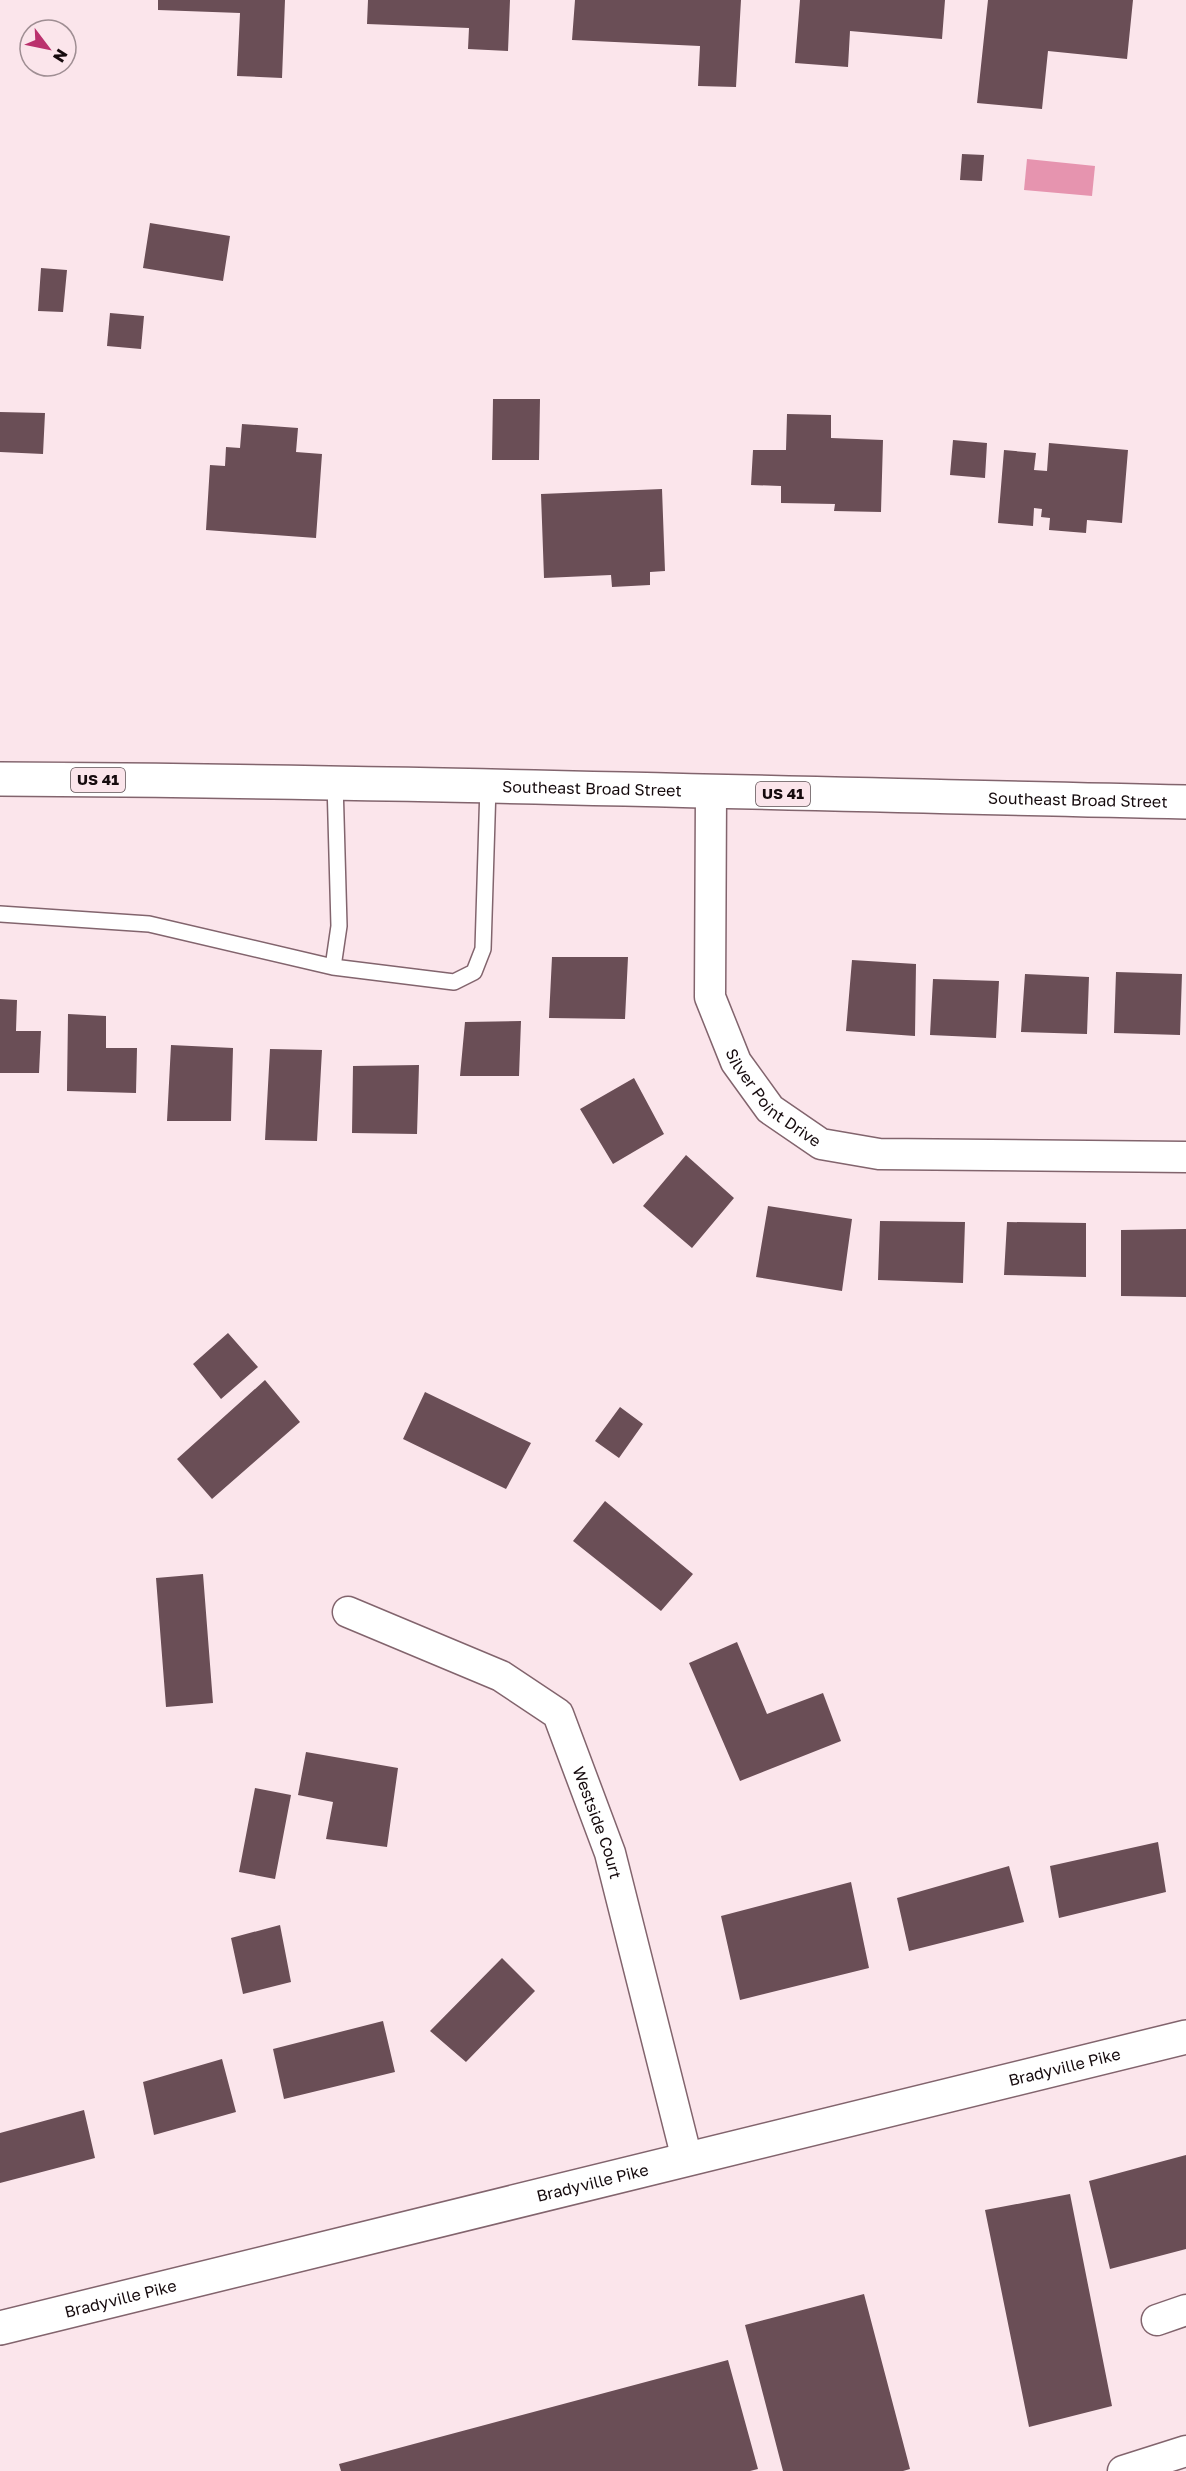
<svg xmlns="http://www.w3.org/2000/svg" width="1186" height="2471" font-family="'Golos Text',sans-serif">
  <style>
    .water { fill: #e694af }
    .building { fill: #6a4e56 }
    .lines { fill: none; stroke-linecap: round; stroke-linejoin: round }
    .lane-casing { stroke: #82646d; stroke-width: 18 }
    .street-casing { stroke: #82646d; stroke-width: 33 }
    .secondary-casing { stroke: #82646d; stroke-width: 36 }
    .primary-casing { stroke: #82646d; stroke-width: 36 }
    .lane { stroke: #fff; stroke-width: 15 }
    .street { stroke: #fff; stroke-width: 30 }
    .secondary { stroke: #fff; stroke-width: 33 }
    .primary { stroke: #fff; stroke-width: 33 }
    .labels { text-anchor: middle; stroke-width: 6; stroke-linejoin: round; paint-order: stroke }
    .shield { fill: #fbe5eb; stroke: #5b4c50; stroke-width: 1.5 }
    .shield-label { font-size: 15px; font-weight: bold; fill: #160b0e }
    .street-label { font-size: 16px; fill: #160b0e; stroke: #fbe5eb }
  </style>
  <rect width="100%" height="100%" fill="#fbe5eb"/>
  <path class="water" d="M 1027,159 L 1095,166 L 1092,196 L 1024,190 Z"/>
  <path class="building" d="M 158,0 L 285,0 L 282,78 L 237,76 L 240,13 L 158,10 Z
    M 368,0 L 510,0 L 508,51 L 468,49 L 469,28 L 367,24 Z
    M 575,0 L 741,0 L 736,87 L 698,86 L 700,46 L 572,40 Z
    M 800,0 L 945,0 L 942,39 L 850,31 L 848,67 L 795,63 Z
    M 988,0 L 1133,0 L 1127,59 L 1048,51 L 1042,109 L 977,103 Z
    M 962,154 L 984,155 L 982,181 L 960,180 Z
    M 150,223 L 230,236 L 223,281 L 143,268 Z
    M 41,268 L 67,270 L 63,312 L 38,311 Z
    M 110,313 L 144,316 L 141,349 L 107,346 Z
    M 493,399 L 540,399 L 539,460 L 492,460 Z
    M 0,412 L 45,413 L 43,454 L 0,452 Z
    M 787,414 L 831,415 L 831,438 L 883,440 L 881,512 L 834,511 L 835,504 L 781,503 L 781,486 L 751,485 L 753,450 L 786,450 Z
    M 242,424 L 298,428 L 296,452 L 322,454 L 316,538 L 206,530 L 210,465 L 225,466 L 226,447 L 240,448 Z
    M 953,440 L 987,443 L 985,478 L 950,475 Z
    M 1049,443 L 1128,450 L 1122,523 L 1087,520 L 1086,533 L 1049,530 L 1050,518 L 1041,517 L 1042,509 L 1034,508 L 1033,526 L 998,523 L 1004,450 L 1036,453 L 1034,470 L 1047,471 Z
    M 662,489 L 665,571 L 650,572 L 650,585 L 612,587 L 611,575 L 544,578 L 541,494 Z
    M 552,957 L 628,957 L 625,1019 L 549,1018 Z
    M 852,960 L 916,964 L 915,1036 L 846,1031 Z
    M 1116,972 L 1182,974 L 1180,1035 L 1114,1033 Z
    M 1025,974 L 1089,977 L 1087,1034 L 1021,1032 Z
    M 933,979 L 999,981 L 996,1038 L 930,1035 Z
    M 0,999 L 17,1000 L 16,1031 L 41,1031 L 39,1073 L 0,1073 Z
    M 68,1014 L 106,1016 L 106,1048 L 137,1048 L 136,1093 L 67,1091 Z
    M 521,1021 L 519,1076 L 460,1076 L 465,1022 Z
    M 171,1045 L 233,1048 L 231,1121 L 167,1121 Z
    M 270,1049 L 322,1050 L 317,1141 L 265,1140 Z
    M 419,1065 L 417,1134 L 352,1133 L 353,1066 Z
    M 634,1078 L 664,1134 L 613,1164 L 580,1109 Z
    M 686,1155 L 734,1198 L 692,1248 L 643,1206 Z
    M 768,1206 L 852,1219 L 842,1291 L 756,1277 Z
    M 880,1221 L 965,1222 L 963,1283 L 878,1280 Z
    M 1007,1222 L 1086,1223 L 1086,1277 L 1004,1275 Z
    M 1186,1229 L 1186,1297 L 1121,1296 L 1121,1230 Z
    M 228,1333 L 258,1367 L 221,1399 L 193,1364 Z
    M 265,1380 L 300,1422 L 212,1499 L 177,1459 Z
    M 425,1392 L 531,1443 L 506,1489 L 403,1439 Z
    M 620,1407 L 643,1424 L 619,1458 L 595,1441 Z
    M 605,1501 L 693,1574 L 661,1611 L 573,1541 Z
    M 203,1574 L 213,1703 L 166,1707 L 156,1578 Z
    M 737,1642 L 767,1714 L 823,1693 L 841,1741 L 740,1781 L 689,1663 Z
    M 306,1752 L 398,1768 L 387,1847 L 326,1839 L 333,1802 L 298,1795 Z
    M 255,1788 L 291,1795 L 275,1879 L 239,1872 Z
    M 1158,1842 L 1166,1892 L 1059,1918 L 1050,1866 Z
    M 1009,1866 L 1024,1922 L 909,1951 L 897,1898 Z
    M 851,1882 L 869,1968 L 740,2000 L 721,1916 Z
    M 280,1925 L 291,1982 L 243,1994 L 231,1938 Z
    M 502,1958 L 535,1991 L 466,2062 L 430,2031 Z
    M 383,2021 L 395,2072 L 284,2099 L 273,2049 Z
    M 222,2059 L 236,2112 L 154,2135 L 143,2082 Z
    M 84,2110 L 95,2158 L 0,2183 L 0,2133 Z
    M 1186,2155 L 1186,2249 L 1110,2269 L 1089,2181 Z
    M 1070,2194 L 1112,2406 L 1029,2427 L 985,2210 Z
    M 864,2294 L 910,2469 L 903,2471 L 783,2471 L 745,2325 Z
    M 728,2360 L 758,2469 L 750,2471 L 341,2471 L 339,2464 Z"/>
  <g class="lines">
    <defs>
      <path id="lane" d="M 0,914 L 149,924 L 333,967 L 454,982 L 474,972 L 483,949 L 488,786
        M 333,967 L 339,926 L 335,782"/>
      <g id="street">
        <path id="s1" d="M 711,793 L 710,997 L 736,1062 L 770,1109 L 821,1144 L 879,1154 L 1186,1157"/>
        <path id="s2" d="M 348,1612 L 501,1676 L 558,1714 L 610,1853 L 687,2159"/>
        <path d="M 1157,2320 L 1186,2310"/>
        <path d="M 1123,2471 L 1186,2451"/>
      </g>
      <g id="secondary">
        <path id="s3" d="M 0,2328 L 1186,2037"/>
      </g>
      <g id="primary">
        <path id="s4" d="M 0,779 C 395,781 791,794 1186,802"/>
      </g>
    </defs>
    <use href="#lane" class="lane-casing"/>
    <use href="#street" class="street-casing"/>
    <use href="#secondary" class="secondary-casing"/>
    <use href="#primary" class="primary-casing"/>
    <use href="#lane" class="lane"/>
    <use href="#street" class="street"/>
    <use href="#secondary" class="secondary"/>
    <use href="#primary" class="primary"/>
  </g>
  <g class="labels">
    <g class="shield">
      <rect x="71" y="768" width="54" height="24" rx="4.5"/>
      <rect x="756" y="782" width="54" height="24" rx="4.5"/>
    </g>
    <g class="shield-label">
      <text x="98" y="785">US 41</text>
      <text x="783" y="799">US 41</text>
    </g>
    <g class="street-label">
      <text dy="6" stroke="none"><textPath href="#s4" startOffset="592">Southeast Broad Street</textPath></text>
      <text dy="6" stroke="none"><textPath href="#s4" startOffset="1078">Southeast Broad Street</textPath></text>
      <text dy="6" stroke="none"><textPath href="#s1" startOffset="326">Silver Point Drive</textPath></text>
      <text dy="6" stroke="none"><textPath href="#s2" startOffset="350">Westside Court</textPath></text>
      <text dy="6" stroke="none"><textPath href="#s3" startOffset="1096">Bradyville Pike</textPath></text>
      <text dy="6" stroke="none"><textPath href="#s3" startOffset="610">Bradyville Pike</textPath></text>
      <text dy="6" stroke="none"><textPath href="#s3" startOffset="124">Bradyville Pike</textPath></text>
    </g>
  </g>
  <g transform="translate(48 48) rotate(122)"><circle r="28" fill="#fbe5eb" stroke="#9f8e93" stroke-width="1.5"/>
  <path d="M0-4.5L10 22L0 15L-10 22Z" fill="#ba316d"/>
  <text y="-9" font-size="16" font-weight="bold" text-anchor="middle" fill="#160b0e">N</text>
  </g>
</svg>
